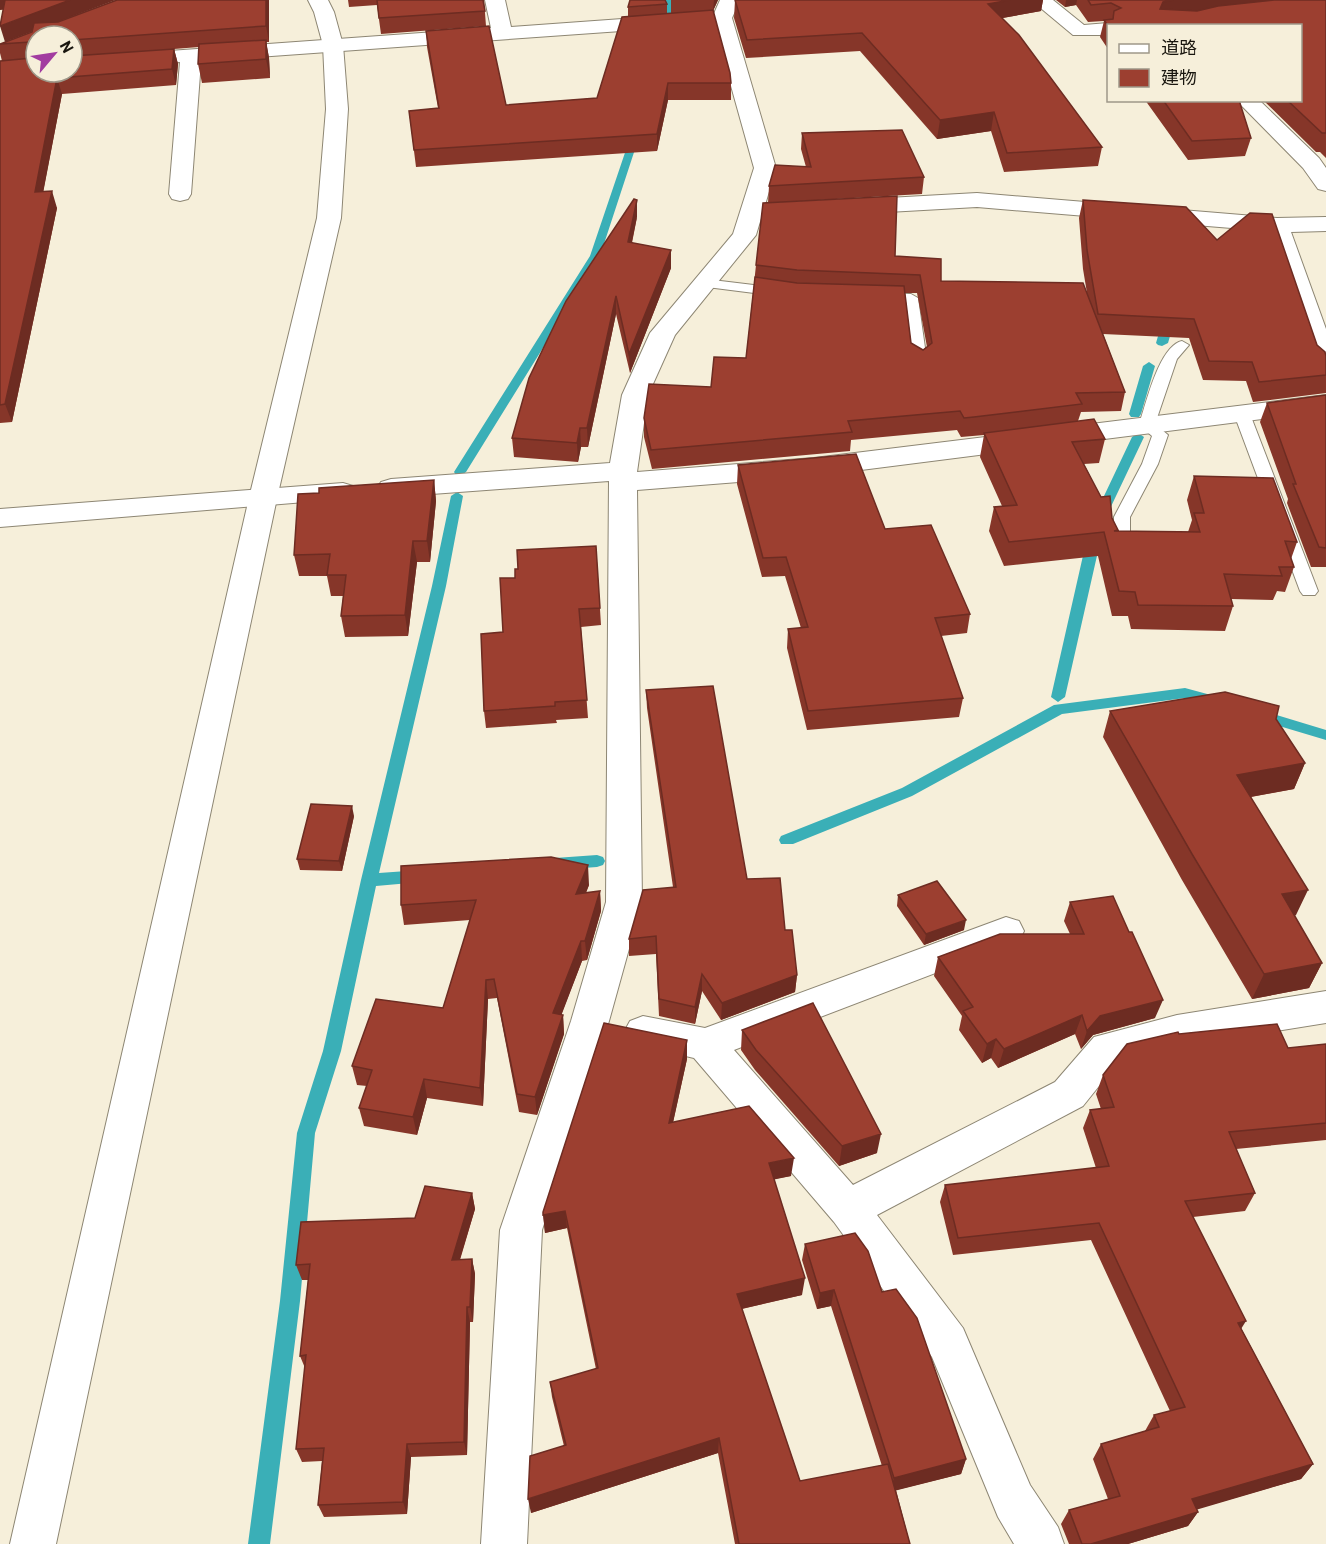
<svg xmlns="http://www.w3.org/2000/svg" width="1326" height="1544" font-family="Barlow,'Noto Sans JP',sans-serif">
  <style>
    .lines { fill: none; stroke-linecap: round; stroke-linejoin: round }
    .stream { fill: #3aafb7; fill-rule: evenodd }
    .service-casing { stroke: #8d8673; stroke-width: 2 }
    .minor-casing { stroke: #8d8673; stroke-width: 2 }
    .tertiary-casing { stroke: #8d8673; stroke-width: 2 }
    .service { fill: #fff; fill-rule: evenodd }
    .minor { fill: #fff; fill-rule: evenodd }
    .tertiary { fill: #fff; fill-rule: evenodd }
    .wall { fill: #863629; fill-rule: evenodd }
    .shaded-wall { fill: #6d2c22 }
    .building { fill: #9c3f30; stroke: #6d2c22; stroke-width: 1.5 }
  </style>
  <rect width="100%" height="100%" fill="#f6efda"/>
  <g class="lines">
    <path class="stream" d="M 666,0 L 674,0 L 671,17 L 667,20 L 663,17 Z
      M 632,132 L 640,134 L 600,256 L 466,472 L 460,476 L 456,475 L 454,472 L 590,256 Z
      M 1169,316 L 1175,319 L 1168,343 L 1162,346 L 1158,345 L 1156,343 L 1163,319 Z
      M 1149,362 L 1155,366 L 1141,414 L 1139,417 L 1131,417 L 1129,414 L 1143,366 Z
      M 1138,433 L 1144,437 L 1107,515 L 1101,519 L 1096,518 L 1095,515 L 1132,437 Z
      M 457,492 L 463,496 L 446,586 L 379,873 L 421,870 L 427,872 L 429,876 L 427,880 L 421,882 L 376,886 L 341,1051 L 315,1133 L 300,1301 L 270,1544 L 248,1544 L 280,1301 L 297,1133 L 323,1051 L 361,880 L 432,586 L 451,496 Z
      M 1094,534 L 1101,538 L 1065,697 L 1058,702 L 1051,697 L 1087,538 Z
      M 1185,688 L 1222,698 L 1224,702 L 1217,707 L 1185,698 L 1062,714 L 912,796 L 793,844 L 781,844 L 779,840 L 781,836 L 902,788 L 1054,705 Z
      M 1257,709 L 1326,730 L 1326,740 L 1252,718 L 1250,714 Z
      M 597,855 L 603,857 L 605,861 L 603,865 L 597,867 L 555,870 L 549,868 L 547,864 L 549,860 L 555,858 Z"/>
    <defs>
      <path id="service" d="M 704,279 L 778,288 L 785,292 L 778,296 L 699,286 L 697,283 L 699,280 Z
        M 879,293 L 911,294 L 918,298 L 927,362 L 924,365 L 914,365 L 911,362 L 904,302 L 874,300 L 872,297 L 874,294 Z
        M 1182,341 L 1189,345 L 1177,359 L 1155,424 L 1168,435 L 1158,464 L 1130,517 L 1130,536 L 1128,540 L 1116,540 L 1114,536 L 1114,517 L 1142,464 L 1152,436 L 1139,425 C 1146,404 1159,346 1182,341 Z
        M 1242,409 L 1250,414 L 1318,591 L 1315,595 L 1303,595 L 1300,591 L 1234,414 Z"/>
      <path id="minor" d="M 485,0 L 505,0 L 511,27 L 664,16 L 671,18 L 674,22 L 671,26 L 664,28 L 201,61 L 191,194 L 188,199 L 180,201 L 172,199 L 169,194 L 180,62 L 72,70 L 72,58 L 491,28 Z
        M 720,0 L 740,0 L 732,18 L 776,168 L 756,235 L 675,335 L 648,395 L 637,472 L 814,458 L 1326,395 L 1326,411 L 814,476 L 637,490 L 642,902 L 609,1021 L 542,1230 L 527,1544 L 481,1544 L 500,1230 L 571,1021 L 606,902 L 609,481 L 391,497 L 381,494 L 377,488 L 381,482 L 391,479 L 610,463 L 622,395 L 650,333 L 733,234 L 754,168 L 712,18 Z
        M 1031,0 L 1053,0 L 1084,25 L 1108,23 L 1115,26 L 1108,26 L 1108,35 L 1073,35 Z
        M 1236,100 L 1259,100 L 1319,158 L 1326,168 L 1326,191 L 1318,189 L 1303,168 Z
        M 977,193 L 1277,218 L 1326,217 L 1326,231 L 1291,232 L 1326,329 L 1326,372 L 1317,369 L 1313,364 L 1268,231 L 977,207 L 852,214 L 844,212 L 841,207 L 844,202 L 852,200 Z
        M 343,483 L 353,486 L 357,492 L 353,498 L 0,527 L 0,509 Z
        M 1006,917 L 1019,921 L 1024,931 L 1019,941 L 734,1050 L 853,1185 L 1055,1082 L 1094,1037 L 1177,1015 L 1326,991 L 1326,1023 L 1177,1047 L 1119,1061 L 1083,1106 L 877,1215 L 963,1328 L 1030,1485 L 1058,1527 L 1064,1544 L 1014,1544 L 998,1517 L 932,1357 L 834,1222 L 694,1058 L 630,1043 L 624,1032 L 630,1021 L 643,1016 L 705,1028 Z"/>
      <path id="tertiary" d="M 308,0 L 328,0 L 334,12 L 343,45 L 348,109 L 341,218 L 277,498 L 56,1544 L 10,1544 L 249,498 L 317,218 L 326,109 L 323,45 L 314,12 Z"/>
    </defs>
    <use href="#service" class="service-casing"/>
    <use href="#minor" class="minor-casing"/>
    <use href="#tertiary" class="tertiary-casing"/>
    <use href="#service" class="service"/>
    <use href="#minor" class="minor"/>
    <use href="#tertiary" class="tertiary"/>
  </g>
  <path class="wall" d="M 0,0 L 115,0 L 56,22 L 117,0 L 269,0 L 269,42 L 266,42 L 269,58 L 270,78 L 202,83 L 198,64 L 199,47 L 174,49 L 178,64 L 176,85 L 62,94 L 43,192 L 57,208 L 12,422 L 0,423 L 0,61 L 2,61 L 0,53 L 0,44 L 32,32 L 32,31 L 3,10 ZM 36,36 L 72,36 L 72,72 Z
    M 348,0 L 484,0 L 486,26 L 381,34 L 377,5 L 349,7 Z
    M 671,0 L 718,0 L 713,11 L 731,83 L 731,100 L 668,100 L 657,151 L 416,167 L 409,111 L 438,108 L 427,47 L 426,31 L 506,105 L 597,98 L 628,16 L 628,7 L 667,4 L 667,14 L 671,13 Z
    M 735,0 L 1043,0 L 1041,11 L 1002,18 L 1102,147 L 1098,166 L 1004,172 L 991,131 L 937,139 L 860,51 L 746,58 L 734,18 Z
    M 1056,0 L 1326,0 L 1326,158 L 1320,152 L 1316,152 L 1263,100 L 1300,100 L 1300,26 L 1108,26 L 1108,49 L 1100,37 L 1104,21 L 1088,22 L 1076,5 L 1065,7 Z
    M 1145,100 L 1239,100 L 1251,138 L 1245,156 L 1188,160 Z
    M 802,133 L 924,177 L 922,194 L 768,203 L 769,186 L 806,167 L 801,149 Z
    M 1083,200 L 1317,345 L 1326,356 L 1326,393 L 1253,402 L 1246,381 L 1203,380 L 1189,338 L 1103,334 L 1125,392 L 1121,411 L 1081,412 L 1078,421 L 1105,439 L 1099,463 L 1084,464 L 1118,531 L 1188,532 L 1192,520 L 1187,500 L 1194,476 L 1297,542 L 1291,559 L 1294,567 L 1285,592 L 1277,591 L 1273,600 L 1231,599 L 1233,606 L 1225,631 L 1131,629 L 1128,616 L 1112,616 L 1098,556 L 1004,566 L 989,531 L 994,507 L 1002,506 L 980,457 L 984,435 L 961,437 L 957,430 L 851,440 L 850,451 L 652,469 L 644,437 L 644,418 L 711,387 L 746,358 L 756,265 L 895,256 L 941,281 L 1087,293 L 1083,269 L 1079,218 ZM 905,293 L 917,293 L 927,347 L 923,350 L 911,343 Z
    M 637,217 L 632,243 L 671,250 L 671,268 L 630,373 L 616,314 L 588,447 L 581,447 L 578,462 L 514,457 L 512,438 Z
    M 1326,395 L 1326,567 L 1311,567 L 1287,503 L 1288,499 L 1260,422 L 1267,403 Z
    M 738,465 L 885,529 L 970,614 L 967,633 L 941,636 L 963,698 L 959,717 L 807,730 L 787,648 L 788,629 L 801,628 L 785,576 L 762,577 L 737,484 Z
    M 434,480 L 436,501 L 430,562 L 417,562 L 408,636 L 345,637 L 341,616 L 343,596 L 331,596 L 327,576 L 299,576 L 294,555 L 319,493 Z
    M 596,546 L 601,625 L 581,627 L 588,718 L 556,720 L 557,723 L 486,728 L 484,711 L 518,569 Z
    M 646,690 L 747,879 L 785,930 L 797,975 L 795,992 L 721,1020 L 702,991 L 695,1024 L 659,1016 L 656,954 L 629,956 L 629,939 L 673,887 L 647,708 Z
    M 1110,711 L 1276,719 L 1305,763 L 1294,789 L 1251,797 L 1296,915 L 1294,916 L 1322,963 L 1309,988 L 1252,999 L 1182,880 L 1103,737 Z
    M 354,816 L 342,871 L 300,870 L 297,859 Z
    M 589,885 L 586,893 L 600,891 L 601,911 L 587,960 L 582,961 L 561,1015 L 563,1015 L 564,1034 L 537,1115 L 519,1112 L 497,998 L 488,999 L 483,1106 L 427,1098 L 417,1135 L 364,1126 L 359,1108 L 367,1086 L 357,1085 L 352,1066 L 443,1008 L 470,920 L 404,925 L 401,905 Z
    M 898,895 L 964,930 L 924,945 L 897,906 Z
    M 1070,902 L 1155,1018 L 1093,1035 L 1081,1049 L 1075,1034 L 998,1068 L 991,1058 L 982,1063 L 959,1030 L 962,1016 L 934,976 L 938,957 L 1070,934 L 1064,921 Z
    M 742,1030 L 877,1153 L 839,1166 L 755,1070 L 741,1050 Z
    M 1179,1034 L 1288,1048 L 1326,1044 L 1326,1140 L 1236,1149 L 1255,1193 L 1245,1211 L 1193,1217 L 1241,1328 L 1313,1464 L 1301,1479 L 1196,1509 L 1198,1512 L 1188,1526 L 1128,1544 L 1069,1544 L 1061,1524 L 1069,1510 L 1108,1499 L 1093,1459 L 1101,1444 L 1145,1431 L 1154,1415 L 1170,1411 L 1091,1240 L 953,1255 L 940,1202 L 945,1185 L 1096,1168 L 1083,1128 L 1090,1110 L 1101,1109 L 1096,1094 L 1103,1075 Z
    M 687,1040 L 687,1059 L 673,1122 L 791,1176 L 774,1179 L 802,1295 L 742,1309 L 800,1481 L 882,1466 L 831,1306 L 817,1309 L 802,1260 L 805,1244 L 882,1292 L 966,1459 L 961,1474 L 896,1490 L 910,1544 L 735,1544 L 718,1453 L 531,1513 L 564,1446 L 552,1397 L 550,1382 L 596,1369 L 567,1228 L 545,1233 L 543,1212 Z
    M 472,1193 L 475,1209 L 460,1260 L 472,1259 L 475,1274 L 473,1322 L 470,1322 L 467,1455 L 411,1457 L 407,1514 L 324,1517 L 318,1505 L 322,1461 L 302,1462 L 296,1449 L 305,1368 L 300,1356 L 308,1280 L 302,1280 L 296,1265 L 415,1218 Z"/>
  <path class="shaded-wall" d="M 0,0 L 9,0 L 11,9 L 0,10 Z
    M 70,0 L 115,0 L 5,42 L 0,26 Z
    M 266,0 L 269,0 L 269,42 L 266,26 Z
    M 714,0 L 718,0 L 713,11 Z
    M 1010,0 L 1043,0 L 1041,11 L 986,21 L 988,4 Z
    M 1066,0 L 1077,0 L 1076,5 L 1065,7 Z
    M 1173,0 L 1284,0 L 1159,20 L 1160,9 L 1163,2 Z
    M 266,40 L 269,58 L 270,78 L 266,59 Z
    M 174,49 L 178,64 L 176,85 L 172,69 Z
    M 57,78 L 62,94 L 40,209 L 35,192 Z
    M 668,83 L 668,100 L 657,151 L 657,134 Z
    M 994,112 L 991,131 L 937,139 L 940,120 Z
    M 52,191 L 57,208 L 12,422 L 5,404 Z
    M 637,200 L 637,217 L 628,260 L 628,242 Z
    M 671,250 L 671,268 L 630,373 L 629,354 Z
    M 616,296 L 616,314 L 588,447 L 587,428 Z
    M 580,428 L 581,447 L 578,462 L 577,443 Z
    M 434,480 L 436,501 L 430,562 L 427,541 Z
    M 413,541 L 417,562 L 408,636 L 405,615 Z
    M 1305,763 L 1294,789 L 1227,801 L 1237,775 Z
    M 352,806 L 354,816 L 342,871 L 339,861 Z
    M 588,865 L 589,885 L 577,913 L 576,894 Z
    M 1308,890 L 1296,915 L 1270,920 L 1282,894 Z
    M 600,891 L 601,911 L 587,960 L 585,941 Z
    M 966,920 L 964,930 L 924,945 L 926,934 Z
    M 581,941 L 582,961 L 555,1032 L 553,1013 Z
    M 1322,963 L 1309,988 L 1252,999 L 1264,974 Z
    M 702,974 L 702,991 L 695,1024 L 695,1007 Z
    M 797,975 L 795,992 L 721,1020 L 722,1003 Z
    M 486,980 L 488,999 L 483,1106 L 480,1088 Z
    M 1163,1000 L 1155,1018 L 1093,1035 L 1081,1049 L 1087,1031 L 1100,1016 Z
    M 563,1015 L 564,1034 L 537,1115 L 535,1097 Z
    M 1082,1015 L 1075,1034 L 998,1068 L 1004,1049 Z
    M 996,1039 L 991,1058 L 982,1063 L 987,1044 Z
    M 687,1040 L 687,1059 L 669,1141 L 669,1123 Z
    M 424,1079 L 427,1098 L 417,1135 L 413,1117 Z
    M 881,1134 L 877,1153 L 839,1166 L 842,1146 Z
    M 794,1158 L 791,1176 L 767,1181 L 769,1163 Z
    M 472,1193 L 475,1209 L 455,1275 L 452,1260 Z
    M 565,1211 L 567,1228 L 545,1233 L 543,1215 Z
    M 472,1259 L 475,1274 L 473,1322 L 470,1307 Z
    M 805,1278 L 802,1295 L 736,1310 L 737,1294 Z
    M 834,1290 L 831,1306 L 817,1309 L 820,1293 Z
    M 467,1307 L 470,1322 L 467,1455 L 464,1442 Z
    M 1246,1321 L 1236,1337 L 1238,1323 Z
    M 719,1438 L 718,1453 L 531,1513 L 528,1499 Z
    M 407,1444 L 411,1457 L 407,1514 L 403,1502 Z
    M 966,1459 L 961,1474 L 890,1492 L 894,1478 Z
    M 1313,1464 L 1301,1479 L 1182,1514 L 1192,1499 Z
    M 1198,1512 L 1188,1526 L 1128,1544 L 1091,1544 Z"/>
  <path class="building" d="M 5,0 L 70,0 L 0,26 Z
    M 117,0 L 266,0 L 266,26 L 72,40 L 72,36 L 36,36 L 36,72 L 72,72 L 72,56 L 174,49 L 172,69 L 57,78 L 35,192 L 52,191 L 5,404 L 0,405 L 0,61 L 32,58 L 34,56 L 34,44 L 31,42 L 0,44 L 32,32 L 34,23 L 58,22 Z
    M 377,0 L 483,0 L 485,11 L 379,18 Z
    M 630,0 L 665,0 L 667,4 L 628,7 Z
    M 735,0 L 1010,0 L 988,4 L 1019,35 L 1102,147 L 1007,153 L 994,112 L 940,120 L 862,33 L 747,40 Z
    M 1088,0 L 1173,0 L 1163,2 L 1160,9 L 1197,11 L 1218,6 L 1274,0 L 1326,0 L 1326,133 L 1322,133 L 1287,100 L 1300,100 L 1300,26 L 1108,26 L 1104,20 L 1113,19 L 1114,11 L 1121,8 L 1111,3 L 1091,5 Z
    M 713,10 L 730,73 L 731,83 L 668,83 L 657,134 L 414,150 L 409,111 L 439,108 L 426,31 L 489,26 L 506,105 L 597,98 L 622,17 Z
    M 266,40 L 266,59 L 198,64 L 199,44 Z
    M 1163,100 L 1239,100 L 1251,138 L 1192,141 Z
    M 902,130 L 924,177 L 769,186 L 775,165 L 811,167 L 802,133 Z
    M 897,196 L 895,256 L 941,259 L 941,281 L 1083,283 L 1125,392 L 1076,393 L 1082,404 L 974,417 L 964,418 L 960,411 L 848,421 L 852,432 L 651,450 L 644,418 L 649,384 L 711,387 L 714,357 L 746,358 L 755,277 L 797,283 L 904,286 L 911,343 L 923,350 L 932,343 L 920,275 L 797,270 L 756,265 L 763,203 Z
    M 634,199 L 637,200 L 628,242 L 671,250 L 629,354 L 616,296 L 587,428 L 580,428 L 577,443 L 512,438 L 529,378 L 566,301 Z
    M 1083,200 L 1186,207 L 1217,240 L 1250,213 L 1272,214 L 1317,345 L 1325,352 L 1326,356 L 1326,375 L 1259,382 L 1252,362 L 1209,361 L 1194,319 L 1098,314 L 1087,250 Z
    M 1326,395 L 1326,548 L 1319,547 L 1293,484 L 1296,484 L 1267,403 Z
    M 1094,419 L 1105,439 L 1072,442 L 1101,497 L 1110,496 L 1112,518 L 1118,530 L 1114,531 L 1200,532 L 1194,513 L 1204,513 L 1194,476 L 1273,478 L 1297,542 L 1285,541 L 1294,567 L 1279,567 L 1282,576 L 1224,574 L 1233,606 L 1138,605 L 1135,592 L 1119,591 L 1104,532 L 1009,542 L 994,507 L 1017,505 L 984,433 Z
    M 856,454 L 885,529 L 931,525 L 970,614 L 935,618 L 963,698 L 808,711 L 788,629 L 808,627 L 786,557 L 763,558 L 738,465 Z
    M 434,480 L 427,541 L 413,541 L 405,615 L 341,616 L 346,575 L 327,575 L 330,554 L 294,555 L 298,494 L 319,493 L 319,488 Z
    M 596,546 L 600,608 L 579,609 L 587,700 L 555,702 L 555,706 L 484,711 L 481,634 L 503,632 L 500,578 L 515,578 L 515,569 L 518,569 L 517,550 Z
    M 713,686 L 747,879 L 780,878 L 785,930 L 792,930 L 797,975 L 722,1003 L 702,974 L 695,1007 L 659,999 L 656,936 L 629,939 L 643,890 L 676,887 L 646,690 Z
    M 1225,692 L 1279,706 L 1276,719 L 1305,763 L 1237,775 L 1308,890 L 1282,894 L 1322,963 L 1264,974 L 1192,854 L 1110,711 Z
    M 311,804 L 352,806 L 339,861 L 297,859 Z
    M 551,857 L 588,865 L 576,894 L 600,891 L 585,941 L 581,941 L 553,1013 L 563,1015 L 535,1097 L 517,1094 L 494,979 L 486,980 L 480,1088 L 424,1079 L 413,1117 L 359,1108 L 372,1070 L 352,1066 L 376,999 L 443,1008 L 476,900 L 401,905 L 401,866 Z
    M 937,881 L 966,920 L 926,934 L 898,895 Z
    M 1113,896 L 1129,932 L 1132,932 L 1163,1000 L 1100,1016 L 1087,1031 L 1082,1015 L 1004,1049 L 996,1039 L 987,1044 L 963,1011 L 973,1007 L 938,957 L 1000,934 L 1084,934 L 1070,902 Z
    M 813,1003 L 881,1134 L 842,1146 L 756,1050 L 742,1030 Z
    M 604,1023 L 687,1040 L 669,1123 L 749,1106 L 794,1158 L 769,1163 L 805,1278 L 737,1294 L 800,1481 L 888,1464 L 910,1544 L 739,1544 L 719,1438 L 528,1499 L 530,1456 L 566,1445 L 550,1382 L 598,1368 L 565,1211 L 543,1215 L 543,1212 Z
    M 1277,1024 L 1288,1048 L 1326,1044 L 1326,1123 L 1229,1132 L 1255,1193 L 1185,1201 L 1246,1321 L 1238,1323 L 1313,1464 L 1192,1499 L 1198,1512 L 1091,1544 L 1082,1544 L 1069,1510 L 1120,1496 L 1101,1444 L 1159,1427 L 1154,1415 L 1185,1407 L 1099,1223 L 958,1238 L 945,1185 L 1109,1166 L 1090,1110 L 1114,1107 L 1103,1075 L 1127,1044 L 1178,1032 L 1179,1034 Z
    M 425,1186 L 472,1193 L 452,1260 L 472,1259 L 470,1307 L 467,1307 L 464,1442 L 407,1444 L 403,1502 L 318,1505 L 324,1448 L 296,1449 L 306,1355 L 300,1356 L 310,1264 L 296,1265 L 301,1222 L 415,1218 Z
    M 855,1233 L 868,1251 L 882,1292 L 896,1289 L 917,1318 L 966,1459 L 894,1478 L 834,1290 L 820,1293 L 805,1244 Z"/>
  <rect x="1107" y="24" width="195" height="78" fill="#f6efda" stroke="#9e9889" stroke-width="1.5"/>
  <rect x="1119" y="44" width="30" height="9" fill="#ffffff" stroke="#9e9889" stroke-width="1.5"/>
  <text x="1161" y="54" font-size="18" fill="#19160f">道路</text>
  <rect x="1119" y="69" width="30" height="18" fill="#9c3f30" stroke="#9e9889" stroke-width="1.5"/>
  <text x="1161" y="84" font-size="18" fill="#19160f">建物</text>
  <g transform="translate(54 54) rotate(61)"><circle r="28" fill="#f6efda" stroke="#9e9889" stroke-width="1.5"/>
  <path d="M0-4.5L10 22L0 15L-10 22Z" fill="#a23ca0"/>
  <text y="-9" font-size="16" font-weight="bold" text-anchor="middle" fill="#19160f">N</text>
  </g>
</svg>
